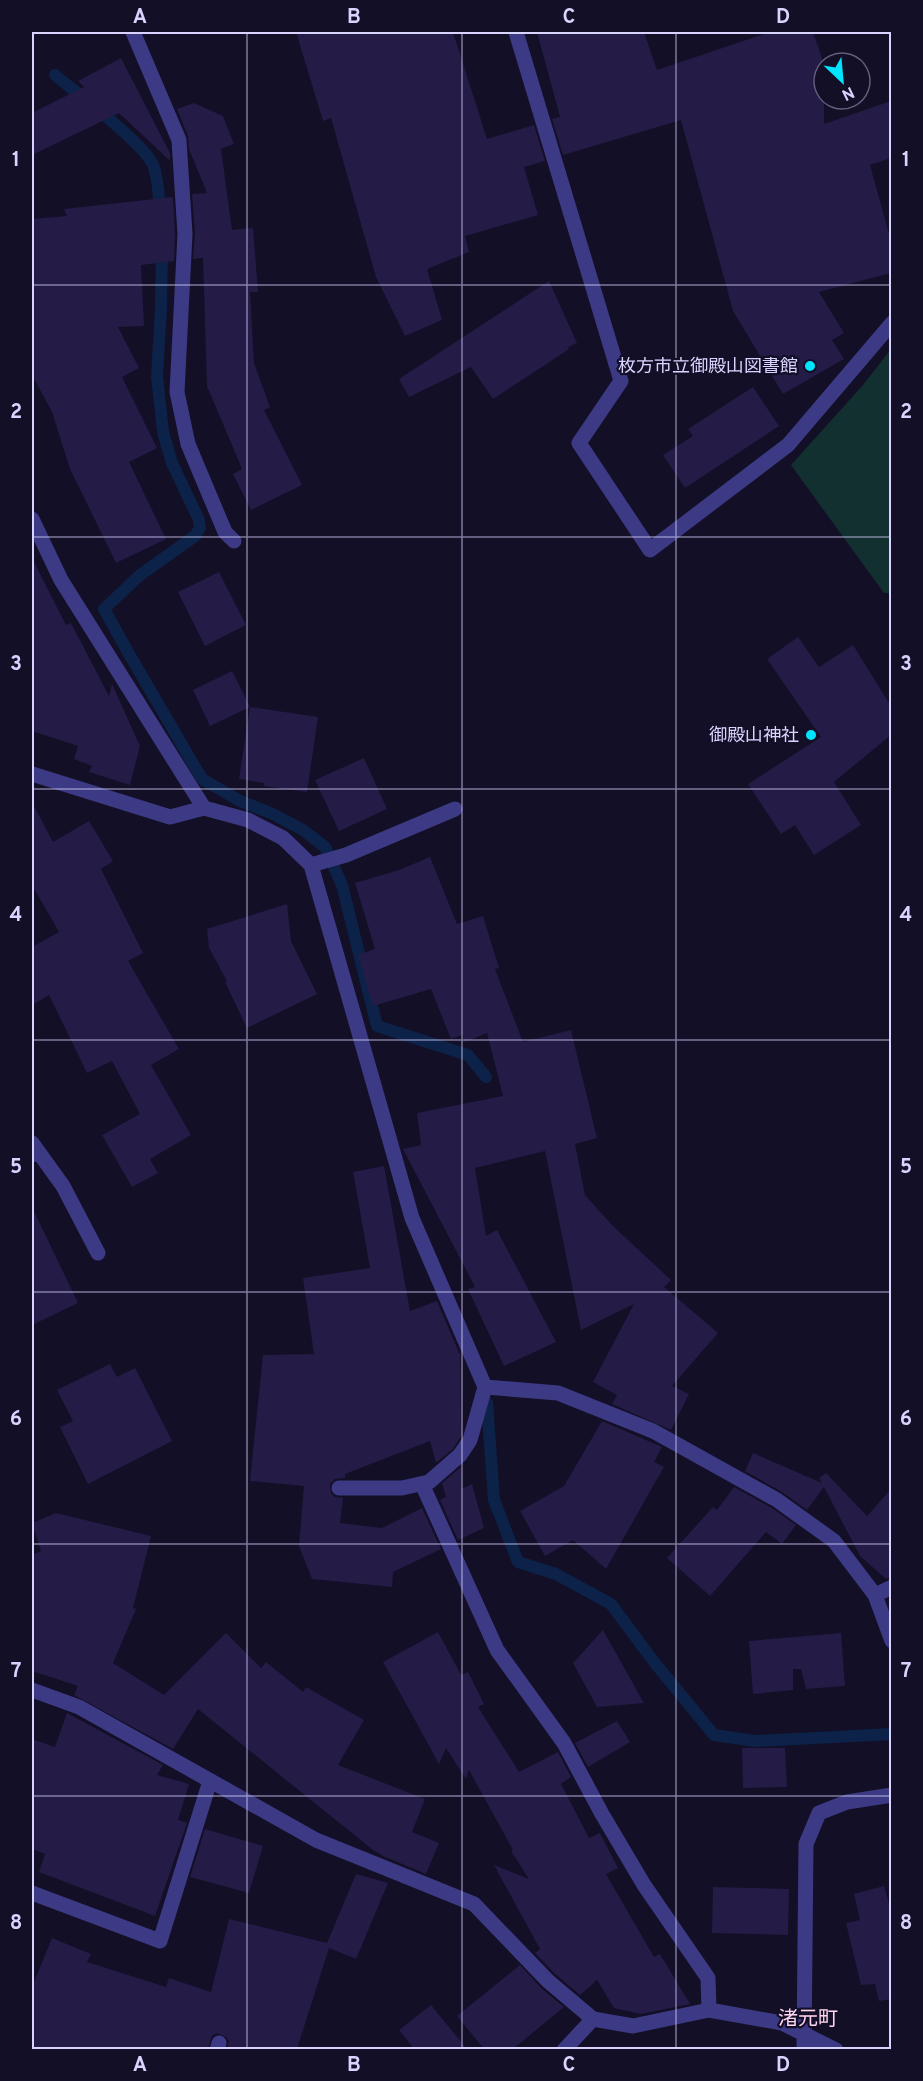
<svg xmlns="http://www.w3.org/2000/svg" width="923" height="2081" font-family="Overpass,'Noto Sans JP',sans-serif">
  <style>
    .green { fill: #12302f }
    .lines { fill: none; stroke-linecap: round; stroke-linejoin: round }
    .stream { stroke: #0c2248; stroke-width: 12 }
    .building { fill: #241b47 }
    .service { stroke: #3d3a85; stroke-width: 15 }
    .minor { stroke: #3d3a85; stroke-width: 15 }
    .grid { fill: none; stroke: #d9d4ff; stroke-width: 1.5; stroke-opacity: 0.55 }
    .poi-dot { fill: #00e5ff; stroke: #130f26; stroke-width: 2 }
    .labels { text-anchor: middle; stroke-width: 4.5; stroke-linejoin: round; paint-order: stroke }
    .poi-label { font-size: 18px; fill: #d9d4ff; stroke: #130f26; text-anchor: end }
    .neighbourhood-label { font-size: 20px; fill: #ffd6f0; stroke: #130f26 }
    .neatline { fill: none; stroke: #d9d4ff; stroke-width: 2 }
    .grid-label { font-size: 20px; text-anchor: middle; font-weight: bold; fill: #d9d4ff }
  </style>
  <rect width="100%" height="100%" fill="#130f26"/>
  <path class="green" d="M 891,349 L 892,593 L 884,593 L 791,465 L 863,385 Z"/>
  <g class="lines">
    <path class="stream" d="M 55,75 C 75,92 145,144 153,165 C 159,180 159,200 160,215
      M 162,248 L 161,308 L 157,376 L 163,432 L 172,463 L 199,520 L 200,528 L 195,536 L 140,575 L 104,609 L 129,654 L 202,779 L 240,801 L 273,814 L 303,830 L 325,847 L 342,885 L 377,1026 L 468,1055 L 486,1077
      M 487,1403 L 494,1500 L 518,1562 L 556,1574 L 611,1604 L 654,1662 L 714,1735 L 755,1741 L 892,1734"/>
  </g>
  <path class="building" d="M 296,32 L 453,32 L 487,139 L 534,125 L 545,161 L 524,167 L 538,215 L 465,236 L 469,252 L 427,269 L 442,320 L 405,336 L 376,277 L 331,118 L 323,121 Z
    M 537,32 L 644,32 L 657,70 L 770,32 L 813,32 L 824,64 L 824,124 L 891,101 L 891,158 L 870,165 L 891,241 L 891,273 L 819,292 L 844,333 L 832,340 L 844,359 L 783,394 L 733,311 L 681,120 L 563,155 L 552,119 L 560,117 Z
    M 121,58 L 170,153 L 170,159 L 169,160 L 119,113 L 32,155 L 32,113 L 84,87 L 78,81 Z
    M 194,103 L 223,116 L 234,144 L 221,149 L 232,230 L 253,228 L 258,292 L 250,292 L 254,363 L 270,407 L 264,410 L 302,485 L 251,510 L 233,474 L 242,469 L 207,386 L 203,258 L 193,259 L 195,233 L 192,194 L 207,193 L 189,149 L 188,136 L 177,109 Z
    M 173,197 L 175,234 L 174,261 L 141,265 L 144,326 L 118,327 L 139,368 L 122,377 L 157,448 L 129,462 L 166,539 L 116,563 L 70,469 L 52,412 L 32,375 L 32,219 L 67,216 L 64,209 Z
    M 549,281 L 577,343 L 568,347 L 569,349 L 493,399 L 471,367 L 409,397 L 399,379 Z
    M 753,387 L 779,426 L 685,488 L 663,455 L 693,436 L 688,429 Z
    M 32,558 L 66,625 L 71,623 L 109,696 L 112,684 L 140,746 L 130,785 L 89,772 L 92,766 L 74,759 L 78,746 L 32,731 Z
    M 219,572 L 246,625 L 205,646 L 178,592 Z
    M 798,637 L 819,667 L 853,645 L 891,706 L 891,735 L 834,782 L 861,825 L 814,855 L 795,825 L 781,834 L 748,784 L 821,737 L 767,659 Z
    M 232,671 L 250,707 L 318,717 L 307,792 L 264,786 L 264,783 L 239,779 L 250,707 L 210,726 L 193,690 Z
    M 364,758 L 387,809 L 339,831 L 315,780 Z
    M 32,802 L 53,842 L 89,821 L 113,861 L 101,869 L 143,953 L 128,961 L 179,1049 L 151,1065 L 191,1135 L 150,1159 L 158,1173 L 132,1187 L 102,1135 L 140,1114 L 112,1061 L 87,1073 L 49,995 L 32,1005 L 32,947 L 59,932 L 32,885 Z
    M 430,857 L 457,924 L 483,916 L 499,968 L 495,969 L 523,1042 L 571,1030 L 597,1138 L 575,1144 L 585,1195 L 613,1226 L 671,1280 L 664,1287 L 718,1333 L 672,1386 L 689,1394 L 671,1430 L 612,1404 L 617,1395 L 593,1382 L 634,1304 L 581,1330 L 545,1151 L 475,1168 L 486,1236 L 497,1230 L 556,1342 L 504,1366 L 468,1289 L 475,1287 L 403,1149 L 421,1145 L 417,1113 L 503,1096 L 487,1033 L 465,1042 L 462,1035 L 451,1039 L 431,989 L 373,1006 L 358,955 L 375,949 L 355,883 L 399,870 Z
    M 287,904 L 291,941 L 317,994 L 247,1028 L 225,982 L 227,981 L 209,948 L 207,929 Z
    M 384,1166 L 410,1311 L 437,1301 L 460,1355 L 461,1436 L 453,1449 L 436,1463 L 430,1441 L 345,1474 L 345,1478 L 335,1479 L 330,1484 L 331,1493 L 335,1497 L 343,1498 L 340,1523 L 382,1528 L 422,1508 L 441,1549 L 393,1572 L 392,1587 L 312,1579 L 299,1546 L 304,1486 L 250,1481 L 263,1355 L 314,1354 L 303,1278 L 370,1268 L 353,1172 Z
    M 32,1207 L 78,1303 L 32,1325 Z
    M 110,1364 L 117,1377 L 135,1368 L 172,1441 L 88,1484 L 60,1427 L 73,1421 L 57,1390 Z
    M 602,1421 L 662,1447 L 654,1462 L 664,1467 L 606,1569 L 573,1540 L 545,1556 L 520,1511 L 564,1486 Z
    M 753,1453 L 822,1483 L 819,1478 L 826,1473 L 867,1516 L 891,1489 L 891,1577 L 886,1579 L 860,1556 L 824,1487 L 807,1510 L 782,1492 L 745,1471 Z
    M 461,1467 L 461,1489 L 472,1484 L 484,1528 L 458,1540 L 440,1500 L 446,1497 L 442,1483 Z
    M 734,1487 L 772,1508 L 796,1525 L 782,1544 L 766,1532 L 710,1596 L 667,1558 L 713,1507 L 717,1510 Z
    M 56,1513 L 151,1536 L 133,1608 L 136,1609 L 113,1663 L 164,1695 L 226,1633 L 261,1668 L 266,1662 L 303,1692 L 306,1687 L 364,1720 L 338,1765 L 425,1799 L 412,1832 L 439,1843 L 426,1874 L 383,1856 L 373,1850 L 198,1709 L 173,1749 L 74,1695 L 78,1686 L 32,1671 L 32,1555 L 41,1551 L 32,1523 Z
    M 603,1630 L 644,1703 L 597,1707 L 573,1663 Z
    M 438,1632 L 461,1675 L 468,1672 L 484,1704 L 478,1707 L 519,1772 L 558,1752 L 571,1777 L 561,1784 L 589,1838 L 600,1833 L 618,1868 L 606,1874 L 654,1957 L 660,1954 L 690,2004 L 641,2014 L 614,2008 L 597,1980 L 580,1995 L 555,1974 L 535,1953 L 540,1949 L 494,1865 L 529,1879 L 511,1851 L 513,1850 L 469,1770 L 466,1779 L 446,1748 L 439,1764 L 383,1662 Z
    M 841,1633 L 845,1686 L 806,1689 L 801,1669 L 793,1669 L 793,1690 L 753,1694 L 749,1641 Z
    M 67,1713 L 163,1765 L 157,1775 L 189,1784 L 178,1820 L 187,1823 L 155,1916 L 39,1872 L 45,1854 L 32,1849 L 32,1739 L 55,1747 Z
    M 617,1721 L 630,1742 L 588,1767 L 575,1743 Z
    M 742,1748 L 785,1748 L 787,1787 L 743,1788 Z
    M 205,1829 L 263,1846 L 249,1893 L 190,1877 Z
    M 356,1874 L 388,1883 L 356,1959 L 329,1948 L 297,2049 L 227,2049 L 229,2041 L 226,2037 L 217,2033 L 212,2036 L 208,2049 L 32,2049 L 32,1987 L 52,1938 L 91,1954 L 87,1962 L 166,1987 L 169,1978 L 211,1992 L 229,1919 L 327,1943 Z
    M 884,1886 L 891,1911 L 891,1999 L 879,2001 L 875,1984 L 861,1985 L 846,1923 L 860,1920 L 854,1894 Z
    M 713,1887 L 789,1889 L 788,1935 L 712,1933 Z
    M 520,1965 L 541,1988 L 564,2007 L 513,2049 L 484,2049 L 457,2016 Z
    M 431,2005 L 467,2049 L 414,2049 L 399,2030 Z"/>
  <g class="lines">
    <path class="service" d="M 133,32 L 179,140 L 185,234 L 177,392 L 188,444 L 225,532 L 234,541
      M 616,364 L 621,381 L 579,443 L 650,550 L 663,540
      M 311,865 L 346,855 L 455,809
      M 32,1143 L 63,1186 L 98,1253
      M 422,1484 L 497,1650 L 564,1743 L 602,1814 L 644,1885 L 708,1978 L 709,2010
      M 339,1488 L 402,1488 L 429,1482 L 460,1455 L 470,1440 L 485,1387
      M 32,1893 L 160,1941 L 210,1781
      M 217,2050 L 219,2043"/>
    <path class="minor" d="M 516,32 L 616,364
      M 32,519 L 61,580 L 204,808
      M 663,540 L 788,445 L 892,323
      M 32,774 L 170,817 L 204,808 L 248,820 L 283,838 L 311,865 L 412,1218 L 485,1387 L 558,1393 L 653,1431 L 777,1500 L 834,1541 L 875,1595 L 892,1641
      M 32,1155 L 37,1152
      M 875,1595 L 892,1587
      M 32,1690 L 79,1707 L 316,1840 L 474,1904 L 548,1981 L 593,2019 L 633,2026 L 709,2010 L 782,2023 L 836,2050
      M 564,2050 L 593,2019
      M 804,2050 L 806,1844 L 819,1813 L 847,1802 L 892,1795"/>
  </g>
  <path class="grid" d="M 247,32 L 247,2050M 462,32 L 462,2050M 676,32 L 676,2050M 32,285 L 892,285M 32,537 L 892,537M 32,789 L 892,789M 32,1040 L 892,1040M 32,1292 L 892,1292M 32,1544 L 892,1544M 32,1796 L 892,1796"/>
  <g class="poi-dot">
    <circle cx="810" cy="366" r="6"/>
    <circle cx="811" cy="735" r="6"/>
  </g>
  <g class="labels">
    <g class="poi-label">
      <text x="798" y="372">枚方市立御殿山図書館</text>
      <text x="799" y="741">御殿山神社</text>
    </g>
    <g class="neighbourhood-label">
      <text x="808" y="2025">渚元町</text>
    </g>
  </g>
  <rect width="923" height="2081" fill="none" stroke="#130f26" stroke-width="66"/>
  <g transform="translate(842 81) rotate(154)"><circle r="28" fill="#130f26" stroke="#625e7d" stroke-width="1.5"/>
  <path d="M0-4.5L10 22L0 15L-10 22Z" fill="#00e5ff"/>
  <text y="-9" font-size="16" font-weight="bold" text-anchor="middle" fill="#d9d4ff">N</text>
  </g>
  <rect x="33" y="33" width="857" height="2015" class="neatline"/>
  <g class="grid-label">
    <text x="140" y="23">A</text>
    <text x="354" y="23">B</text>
    <text x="569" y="23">C</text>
    <text x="783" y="23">D</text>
    <text x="16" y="166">1</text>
    <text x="906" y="166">1</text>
    <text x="16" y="418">2</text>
    <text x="906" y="418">2</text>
    <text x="16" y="670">3</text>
    <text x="906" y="670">3</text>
    <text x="16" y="921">4</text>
    <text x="906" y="921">4</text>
    <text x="16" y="1173">5</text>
    <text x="906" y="1173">5</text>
    <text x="16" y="1425">6</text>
    <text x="906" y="1425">6</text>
    <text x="16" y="1677">7</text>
    <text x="906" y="1677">7</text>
    <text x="16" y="1929">8</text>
    <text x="906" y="1929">8</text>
    <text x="140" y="2071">A</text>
    <text x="354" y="2071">B</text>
    <text x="569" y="2071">C</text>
    <text x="783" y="2071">D</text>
  </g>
</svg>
